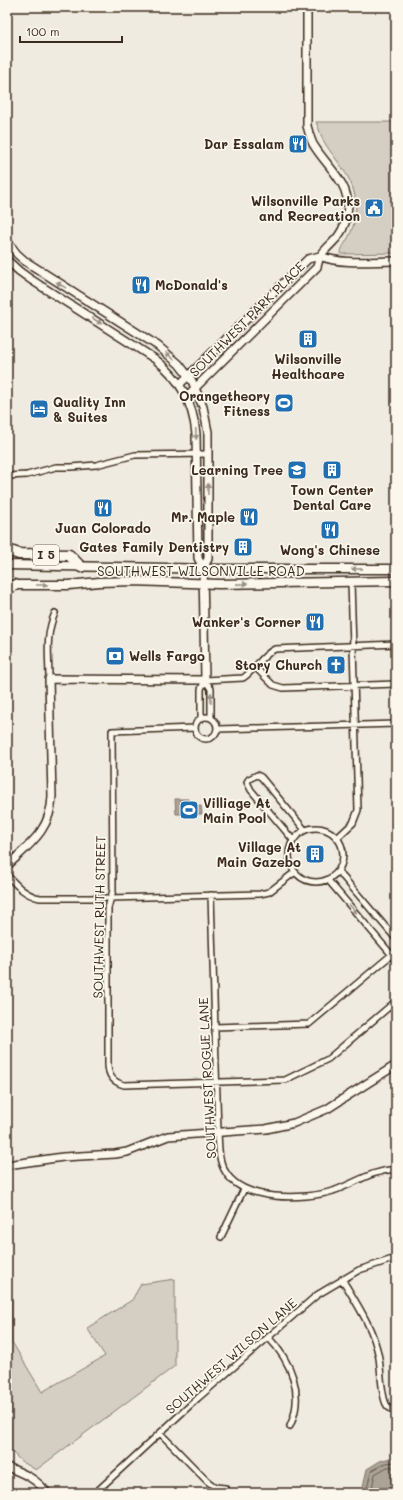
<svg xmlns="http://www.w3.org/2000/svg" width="403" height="1500" font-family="Mali,sans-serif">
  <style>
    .green { fill: #d5cec3; stroke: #887c70 }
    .water { fill: #aca397; stroke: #7f7367 }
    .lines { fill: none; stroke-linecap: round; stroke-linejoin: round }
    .shore { stroke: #685a4e; stroke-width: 1 }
    .street-casing { stroke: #3b2a1e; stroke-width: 8 }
    .secondary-casing { stroke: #3b2a1e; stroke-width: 10 }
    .primary-casing { stroke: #3b2a1e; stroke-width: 11 }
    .highway-casing { stroke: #3b2a1e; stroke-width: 13 }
    .street { stroke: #fbf7ec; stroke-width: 5 }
    .secondary { stroke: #fbf7ec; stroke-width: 7 }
    .primary { stroke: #fbf7ec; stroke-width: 8 }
    .highway { stroke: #fbf7ec; stroke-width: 10 }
    .oneway { fill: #9b9085 }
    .labels { text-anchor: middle; stroke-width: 3.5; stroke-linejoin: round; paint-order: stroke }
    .shield { fill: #fbf7ec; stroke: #75685c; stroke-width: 1 }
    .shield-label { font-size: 12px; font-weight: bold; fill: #3b2a1e }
    .poi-label { font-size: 13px; font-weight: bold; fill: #3b2a1e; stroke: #fbf7ec; text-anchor: end }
    .street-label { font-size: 13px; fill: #3b2a1e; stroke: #fbf7ec }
  </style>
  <rect width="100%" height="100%" fill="#f0ebe0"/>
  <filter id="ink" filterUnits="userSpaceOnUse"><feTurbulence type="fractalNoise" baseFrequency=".025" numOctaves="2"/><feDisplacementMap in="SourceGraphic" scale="8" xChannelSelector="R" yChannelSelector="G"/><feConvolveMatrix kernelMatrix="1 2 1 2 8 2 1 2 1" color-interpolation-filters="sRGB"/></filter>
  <g filter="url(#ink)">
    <path class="green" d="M 316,122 L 396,122 L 396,253 L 341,254 C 341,247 345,244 348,238 C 352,231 354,224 355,217 C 360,185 342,169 326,145 C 321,138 320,130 316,122 Z
      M 175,1279 L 175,1366 L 36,1470 L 21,1461 L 7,1447 L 7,1300 L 12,1300 L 12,1342 L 42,1392 L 105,1356 L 87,1328 L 132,1300 L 141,1284 Z"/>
    <path class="water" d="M 175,799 L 188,799 L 188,806 L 201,806 L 202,814 L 176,814 Z
      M 390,1458 L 396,1458 L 396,1493 L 362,1493 L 364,1482 L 367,1469 L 380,1461 Z"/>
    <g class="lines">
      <path class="shore" d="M 366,1493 L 371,1471 L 386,1463 L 396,1462
        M 371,1493 L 375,1474 L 387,1467 L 396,1467"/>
      <defs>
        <path id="street" d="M 7,476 L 27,475 L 56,467 L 71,467 L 96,465 L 135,455 L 208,454
          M 255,667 L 273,685 L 283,688 L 396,684
          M 49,679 C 49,656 45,636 55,613
          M 205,680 L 243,678 C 255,670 262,655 275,649 L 396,644
          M 205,680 L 211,689 L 211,718
          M195 728a11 11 0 1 1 22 0a11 11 0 1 1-22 0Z
          M 201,719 L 201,689 L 205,680
          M 195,728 L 112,731 L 113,890 L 108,908 L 108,1064 C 108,1076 113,1082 124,1085 L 285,1080 L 328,1059 L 396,1001
          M 218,729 L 396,724
          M289 855a27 27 0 1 1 54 0a27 27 0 1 1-54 0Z
          M 337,838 L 353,823 L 358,810 L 351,582
          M 293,840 L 251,790 L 247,782 L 249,779 L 257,775 L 261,777 L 305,830
          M 338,871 L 396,939
          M 7,875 C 17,886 25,895 40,898 L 110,898 L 260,894 L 269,892 L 295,872
          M 328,880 L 396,960
          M 211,895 L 218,1132 C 219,1145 218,1160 225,1171 C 242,1202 304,1200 333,1191 C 356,1183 370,1171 396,1169
          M 214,1027 L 309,1024 L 396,951
          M 221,1237 L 244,1189
          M 342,1279 C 357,1304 374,1329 379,1358 C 381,1370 381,1394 386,1404 C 388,1408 392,1410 396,1411
          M 268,1337 C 291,1361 305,1394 290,1426
          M 160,1433 L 207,1481 L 215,1487 L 225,1488
          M 95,1493 L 198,1398 L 317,1295 L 359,1270 L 396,1258"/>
        <path id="secondary" d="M 7,241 L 17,254 L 25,261 L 158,346 L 179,364 L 192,381 L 203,407 L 208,432 L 208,559 L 203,568
          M 320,256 C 342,265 373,261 396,261
          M 7,260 L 19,271 L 30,279 L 155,359 C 180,378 193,402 196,434 L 198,558 L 203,568 L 205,680 L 49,679 L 52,796 C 51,830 30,844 7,866
          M 180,384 L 308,259 L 320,256
          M 187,396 L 317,267 C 318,263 319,258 321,255 C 330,243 340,239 345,223 C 357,186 329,171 313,144 C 310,138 309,132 307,126 L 307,7
          M 7,1165 L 63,1157 L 115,1154 L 127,1152 L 168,1136 L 266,1129 L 294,1123 L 327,1109 L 396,1065
          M 7,1467 C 23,1473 37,1479 47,1493"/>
        <path id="primary" d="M 7,565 L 219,569 L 396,569
          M 9,585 L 69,585 L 99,582 L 133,581 L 219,584 L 396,581"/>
        <path id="highway" d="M 7,550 L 19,554 L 69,555 L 81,567
          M 7,589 L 15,585"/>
      </defs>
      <use href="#street" class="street-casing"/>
      <use href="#secondary" class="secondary-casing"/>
      <use href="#primary" class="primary-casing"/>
      <use href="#highway" class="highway-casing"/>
      <use href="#street" class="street"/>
      <use href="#secondary" class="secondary"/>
      <use href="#primary" class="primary"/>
      <use href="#highway" class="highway"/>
    </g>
    <defs><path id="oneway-solid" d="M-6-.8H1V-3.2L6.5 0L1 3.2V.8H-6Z"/></defs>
    <g class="oneway">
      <use href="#oneway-solid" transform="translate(61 285) rotate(-148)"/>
      <use href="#oneway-solid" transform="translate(97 321) rotate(33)"/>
      <use href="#oneway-solid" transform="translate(170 356) rotate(-139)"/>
      <use href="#oneway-solid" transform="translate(196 434) rotate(87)"/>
      <use href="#oneway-solid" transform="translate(208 489) rotate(-90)"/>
      <use href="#oneway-solid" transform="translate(357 569) rotate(179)"/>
      <use href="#oneway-solid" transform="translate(242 584) rotate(-1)"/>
      <use href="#oneway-solid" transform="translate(42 585)"/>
      <use href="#oneway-solid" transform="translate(211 698) rotate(-91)"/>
      <use href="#oneway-solid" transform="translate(353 909) rotate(49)"/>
    </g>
  </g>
  <defs>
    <symbol id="restaurant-square" viewBox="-11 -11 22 22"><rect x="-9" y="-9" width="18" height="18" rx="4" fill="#1f6fb2" stroke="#fbf7ec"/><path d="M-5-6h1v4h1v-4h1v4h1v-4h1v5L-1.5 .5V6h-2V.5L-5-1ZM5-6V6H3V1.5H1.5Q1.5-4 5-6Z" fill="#fff"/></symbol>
    <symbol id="civic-square" viewBox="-11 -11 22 22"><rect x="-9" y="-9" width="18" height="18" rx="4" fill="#1f6fb2" stroke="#fbf7ec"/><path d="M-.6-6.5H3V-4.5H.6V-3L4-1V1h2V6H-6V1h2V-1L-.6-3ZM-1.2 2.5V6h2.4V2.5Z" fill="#fff"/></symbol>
    <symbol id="building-square" viewBox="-11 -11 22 22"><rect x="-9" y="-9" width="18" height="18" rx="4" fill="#1f6fb2" stroke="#fbf7ec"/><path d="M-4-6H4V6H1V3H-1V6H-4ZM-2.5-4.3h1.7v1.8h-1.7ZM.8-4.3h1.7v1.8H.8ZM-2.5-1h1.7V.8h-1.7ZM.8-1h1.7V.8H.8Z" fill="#fff"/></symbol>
    <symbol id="stadium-square" viewBox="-11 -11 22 22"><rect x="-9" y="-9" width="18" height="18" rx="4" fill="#1f6fb2" stroke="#fbf7ec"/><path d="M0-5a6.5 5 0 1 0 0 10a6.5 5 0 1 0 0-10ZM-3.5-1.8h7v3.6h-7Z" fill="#fff"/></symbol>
    <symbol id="hotel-square" viewBox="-11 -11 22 22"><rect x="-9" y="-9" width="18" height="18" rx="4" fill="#1f6fb2" stroke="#fbf7ec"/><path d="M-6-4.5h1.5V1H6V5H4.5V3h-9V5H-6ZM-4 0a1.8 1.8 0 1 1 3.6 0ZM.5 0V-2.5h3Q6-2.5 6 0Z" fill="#fff"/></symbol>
    <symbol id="school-square" viewBox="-11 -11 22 22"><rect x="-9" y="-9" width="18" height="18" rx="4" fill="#1f6fb2" stroke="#fbf7ec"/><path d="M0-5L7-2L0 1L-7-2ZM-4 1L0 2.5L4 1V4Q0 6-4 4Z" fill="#fff"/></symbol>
    <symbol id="bank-square" viewBox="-11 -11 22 22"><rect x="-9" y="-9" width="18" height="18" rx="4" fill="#1f6fb2" stroke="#fbf7ec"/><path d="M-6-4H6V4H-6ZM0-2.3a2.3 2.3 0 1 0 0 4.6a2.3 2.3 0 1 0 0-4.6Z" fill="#fff"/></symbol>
    <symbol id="church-square" viewBox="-11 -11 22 22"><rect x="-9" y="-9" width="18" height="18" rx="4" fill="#1f6fb2" stroke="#fbf7ec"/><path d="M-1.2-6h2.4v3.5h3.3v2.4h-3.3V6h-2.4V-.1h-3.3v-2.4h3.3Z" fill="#fff"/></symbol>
  </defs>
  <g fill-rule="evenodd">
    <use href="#restaurant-square" x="287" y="133" width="22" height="22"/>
    <use href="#civic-square" x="363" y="197" width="22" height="22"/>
    <use href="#restaurant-square" x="130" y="274" width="22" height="22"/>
    <use href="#building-square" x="297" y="328" width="22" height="22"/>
    <use href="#stadium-square" x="273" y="392" width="22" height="22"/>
    <use href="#hotel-square" x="28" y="398" width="22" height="22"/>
    <use href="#school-square" x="286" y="459" width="22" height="22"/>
    <use href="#building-square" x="321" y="459" width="22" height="22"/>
    <use href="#restaurant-square" x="92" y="497" width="22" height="22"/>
    <use href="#restaurant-square" x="238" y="506" width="22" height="22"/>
    <use href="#restaurant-square" x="319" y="519" width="22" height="22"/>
    <use href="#building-square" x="232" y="536" width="22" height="22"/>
    <use href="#restaurant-square" x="304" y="611" width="22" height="22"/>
    <use href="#bank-square" x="104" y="645" width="22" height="22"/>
    <use href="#church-square" x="325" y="654" width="22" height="22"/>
    <use href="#stadium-square" x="178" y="799" width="22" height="22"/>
    <use href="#building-square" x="304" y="843" width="22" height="22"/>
  </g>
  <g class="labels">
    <rect class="shield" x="33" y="545" width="26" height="20" rx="3"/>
    <g class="shield-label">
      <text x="46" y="559">I 5</text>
    </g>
    <g class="poi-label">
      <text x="284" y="149">Dar Essalam</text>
      <text x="360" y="206">Wilsonville Parks<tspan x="360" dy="15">and Recreation</tspan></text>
      <text x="155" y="290" text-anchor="start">McDonald's</text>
      <text x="308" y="364" text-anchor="middle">Wilsonville<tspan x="308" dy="15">Healthcare</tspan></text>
      <text x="270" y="401">Orangetheory<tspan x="270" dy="15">Fitness</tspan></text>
      <text x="53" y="407" text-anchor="start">Quality Inn<tspan x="53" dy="15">&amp; Suites</tspan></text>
      <text x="283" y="475">Learning Tree</text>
      <text x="332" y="495" text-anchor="middle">Town Center<tspan x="332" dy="15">Dental Care</tspan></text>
      <text x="235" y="522">Mr. Maple</text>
      <text x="103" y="533" text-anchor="middle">Juan Colorado</text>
      <text x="229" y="552">Gates Family Dentistry</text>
      <text x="330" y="555" text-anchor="middle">Wong's Chinese</text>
      <text x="301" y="627">Wanker's Corner</text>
      <text x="129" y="661" text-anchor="start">Wells Fargo</text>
      <text x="322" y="670">Story Church</text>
      <text x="203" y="808" text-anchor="start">Villiage At<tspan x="203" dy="15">Main Pool</tspan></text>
      <text x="301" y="852">Village At<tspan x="301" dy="15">Main Gazebo</tspan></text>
    </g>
    <g class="street-label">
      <text transform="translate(247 319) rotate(-45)" y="5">SOUTHWEST PARK PLACE</text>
      <text x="201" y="576">SOUTHWEST WILSONVILLE ROAD</text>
      <text transform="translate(99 917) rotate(-89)" y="5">SOUTHWEST RUTH STREET</text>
      <text transform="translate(207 1078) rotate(-93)" y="5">SOUTHWEST ROGUE LANE</text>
      <text transform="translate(231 1356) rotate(-41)" y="5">SOUTHWEST WILSON LANE</text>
    </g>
  </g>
  <rect width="403" height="1500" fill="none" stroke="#fbf7ec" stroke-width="24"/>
  <rect x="12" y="12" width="379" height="1476" fill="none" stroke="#3b2a1e" stroke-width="1.5" filter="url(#ink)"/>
  <path d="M20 36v6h102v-6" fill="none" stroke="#3b2a1e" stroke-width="2"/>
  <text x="26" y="36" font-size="12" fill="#3b2a1e" stroke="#fbf7ec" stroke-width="3" paint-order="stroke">100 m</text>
</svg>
